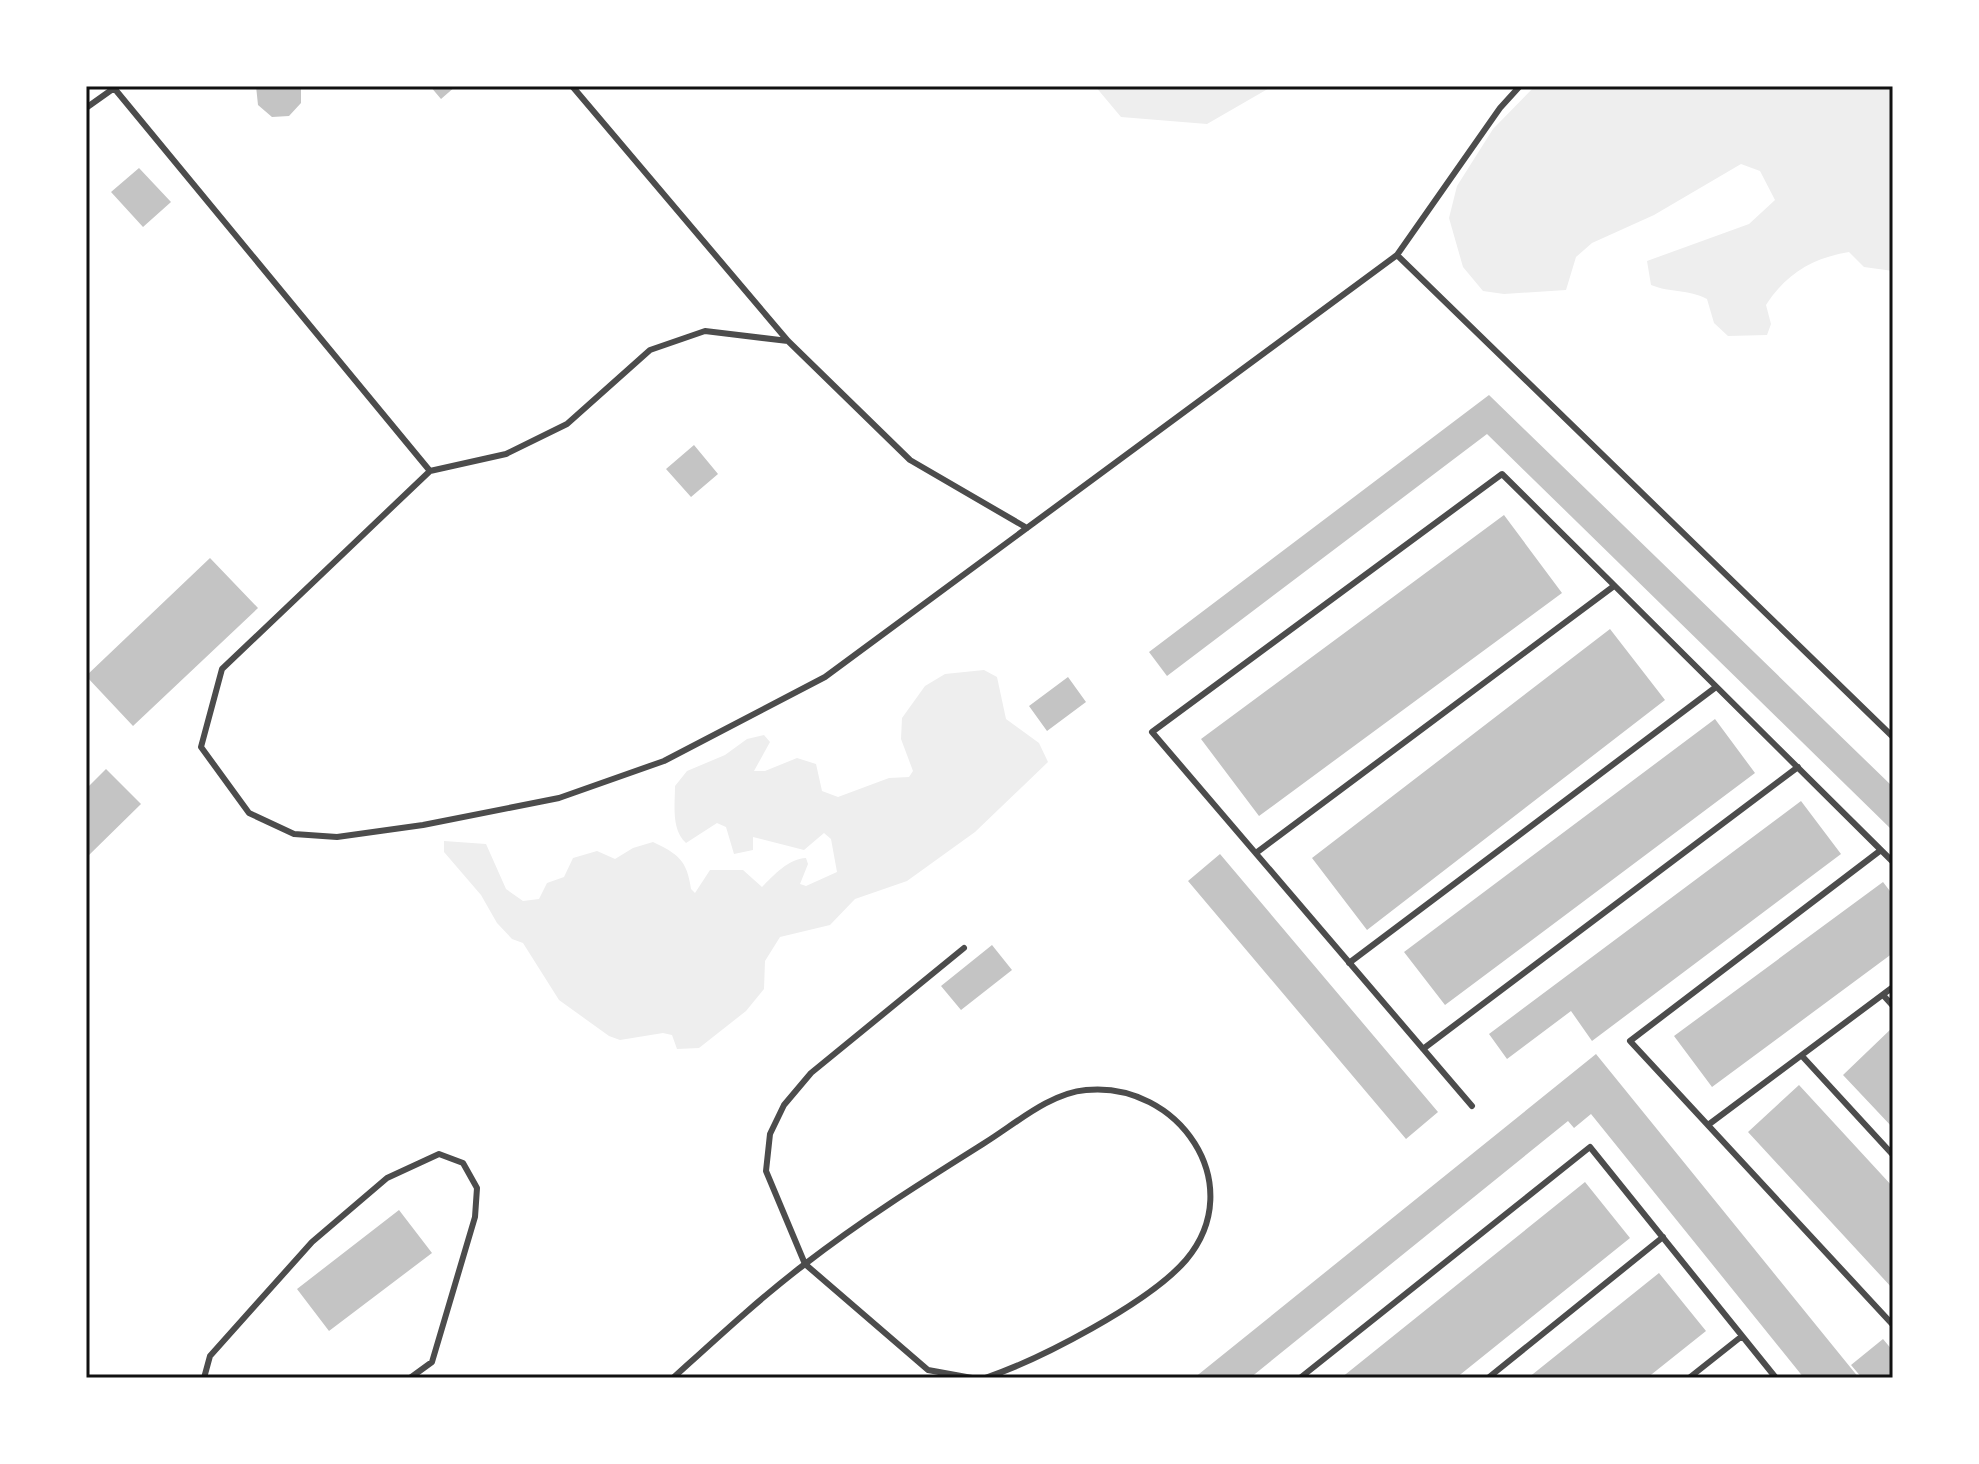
<svg xmlns="http://www.w3.org/2000/svg" width="1979" height="1464" font-family="Lato,sans-serif">
  <style>
    .green { fill: #eee }
    .building { fill: #c4c4c4 }
    .lines { fill: none; stroke-linecap: round; stroke-linejoin: round }
    .service { stroke: #4c4c4c; stroke-width: 6 }
    .neatline { fill: none; stroke: #111; stroke-width: 3 }
  </style>
  <rect width="100%" height="100%" fill="#fff"/>
  <path class="green" d="M 1095,86 L 1273,86 L 1207,124 L 1121,117 Z
    M 1535,86 L 1893,86 L 1893,271 L 1864,267 L 1849,252 C 1812,258 1786,274 1766,305 L 1771,324 L 1767,335 L 1728,336 L 1714,323 L 1707,299 C 1688,289 1671,293 1651,285 L 1647,261 L 1749,224 L 1775,200 L 1760,171 L 1741,164 L 1654,215 L 1592,243 L 1576,257 L 1566,290 L 1504,294 L 1483,291 L 1463,267 L 1449,218 L 1457,186 L 1493,129 Z
    M 984,670 L 997,677 L 1006,719 L 1039,743 L 1048,762 L 975,832 L 907,881 L 855,899 L 830,925 L 780,937 L 765,961 L 764,989 L 746,1011 L 699,1048 L 677,1049 L 672,1035 L 663,1033 L 620,1040 L 609,1036 L 559,1000 L 523,943 L 512,939 L 497,923 L 481,895 L 444,852 L 444,841 L 486,844 L 506,889 L 523,901 L 539,899 L 547,883 L 564,877 L 573,858 L 597,851 L 615,859 L 633,848 L 653,842 C 678,854 687,860 691,889 L 695,893 L 710,870 L 743,870 L 762,887 C 774,875 788,859 806,858 L 808,864 L 800,884 L 806,886 L 837,872 L 831,839 L 824,833 L 804,850 L 753,837 L 753,850 L 734,854 L 726,827 L 717,823 L 686,843 C 671,829 675,805 675,786 L 687,771 L 725,755 L 747,739 L 764,735 L 770,742 L 754,771 L 765,771 L 797,758 L 816,764 L 822,791 L 838,797 L 889,778 L 909,777 L 913,771 L 901,739 L 902,718 L 925,686 L 945,674 Z"/>
  <path class="building" d="M 256,86 L 301,86 L 301,103 L 289,116 L 272,117 L 258,105 Z
    M 430,86 L 456,86 L 441,99 Z
    M 139,168 L 171,202 L 143,227 L 111,192 Z
    M 1489,395 L 1893,787 L 1893,831 L 1487,434 L 1167,676 L 1149,652 Z
    M 694,445 L 718,474 L 691,497 L 666,469 Z
    M 1504,515 L 1562,593 L 1259,816 L 1201,739 Z
    M 210,558 L 258,608 L 133,726 L 86,676 Z
    M 1610,629 L 1665,700 L 1367,930 L 1312,858 Z
    M 1068,677 L 1086,702 L 1047,731 L 1029,706 Z
    M 1715,719 L 1755,773 L 1445,1005 L 1404,952 Z
    M 106,769 L 141,804 L 86,858 L 86,789 Z
    M 1801,801 L 1841,854 L 1592,1041 L 1571,1011 L 1507,1059 L 1489,1034 Z
    M 1220,854 L 1438,1112 L 1406,1139 L 1188,881 Z
    M 1883,882 L 1893,895 L 1893,953 L 1712,1087 L 1674,1036 Z
    M 992,945 L 1012,970 L 961,1010 L 941,986 Z
    M 1893,1027 L 1893,1128 L 1843,1075 Z
    M 1596,1054 L 1859,1378 L 1804,1378 L 1591,1114 L 1574,1128 L 1568,1121 L 1250,1378 L 1194,1378 Z
    M 1799,1085 L 1893,1187 L 1893,1289 L 1748,1132 Z
    M 1585,1182 L 1630,1238 L 1456,1378 L 1341,1378 Z
    M 399,1210 L 432,1253 L 329,1331 L 297,1289 Z
    M 1659,1273 L 1706,1331 L 1647,1378 L 1528,1378 Z
    M 1883,1339 L 1893,1351 L 1893,1378 L 1862,1378 L 1851,1365 Z"/>
  <g class="lines">
    <path class="service" d="M 572,86 L 788,341 L 910,460 L 1027,528
      M 114,88 L 430,471 L 506,454 L 567,424 L 650,350 L 705,331 L 788,341
      M 86,108 L 117,86
      M 1397,255 L 1893,737
      M 430,471 L 222,669 L 201,747 L 249,813 L 294,834 L 337,837 L 423,825 L 559,798 L 664,761 L 825,677 L 1397,255 L 1500,108 L 1520,86
      M 1881,850 L 1630,1041 L 1893,1325
      M 1256,853 L 1614,586
      M 964,948 L 811,1073 L 784,1105 L 770,1134 L 766,1171 L 805,1264 L 928,1370 L 972,1378
      M 1349,963 L 1716,687
      M 1883,995 L 1893,1006
      M 1423,1049 L 1798,767
      M 1802,1056 L 1893,1155
      M 1472,1106 L 1152,732 L 1502,474 L 1893,862
      M 1708,1125 L 1893,987
      M 204,1378 L 210,1356 L 312,1242 L 387,1178 L 439,1154 L 463,1163 L 477,1188 L 475,1217 L 432,1362 L 410,1378
      M 673,1378 C 716,1339 759,1299 805,1264 C 863,1219 924,1181 986,1142 C 1015,1124 1050,1093 1086,1090 C 1178,1081 1250,1184 1186,1260 C 1149,1303 1039,1360 985,1378
      M 1300,1378 L 1590,1147 L 1776,1378
      M 1488,1378 L 1663,1237
      M 1689,1378 L 1742,1336"/>
  </g>
  <rect width="1979" height="1464" fill="none" stroke="#ffffff" stroke-width="176"/>
  <rect x="88" y="88" width="1803" height="1288" class="neatline"/>
</svg>
